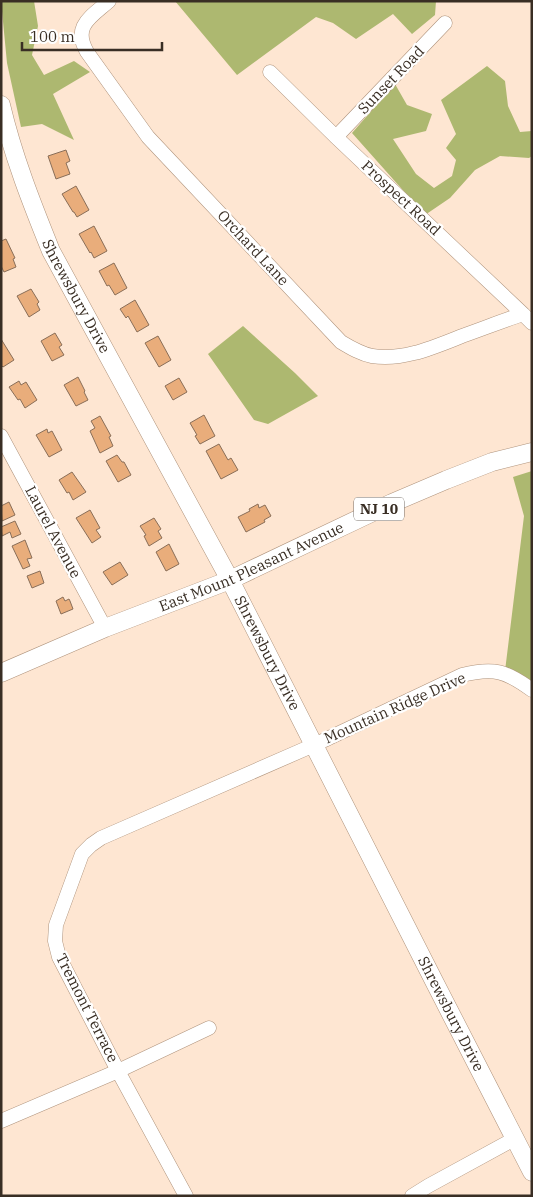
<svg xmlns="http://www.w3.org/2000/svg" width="533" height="1197" font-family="'IBM Plex Serif',serif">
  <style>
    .forest { fill: #adb870 }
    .building { fill: #e9ad7b; stroke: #896e58 }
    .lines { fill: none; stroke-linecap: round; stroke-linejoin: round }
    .minor-casing { stroke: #af937c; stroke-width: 15 }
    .major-casing { stroke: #af937c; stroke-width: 19 }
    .minor { stroke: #fff; stroke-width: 14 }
    .major { stroke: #fff; stroke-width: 18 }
    .labels { text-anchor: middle; stroke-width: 4.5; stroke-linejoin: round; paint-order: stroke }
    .shield { fill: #fff; stroke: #746d66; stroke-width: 1 }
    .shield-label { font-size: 14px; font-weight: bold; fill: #392e24 }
    .street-label { font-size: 15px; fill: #392e24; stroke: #fff }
  </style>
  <rect width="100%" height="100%" fill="#fee6d2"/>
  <path class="forest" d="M 1,1 L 34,1 L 38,26 L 32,55 L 44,75 L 74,61 L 90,72 L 53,94 L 74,140 L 42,124 L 21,127 L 7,63 Z
    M 175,1 L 436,1 L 435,15 L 412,34 L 393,14 L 356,39 L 333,23 L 316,17 L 237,75 Z
    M 487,66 L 505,81 L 508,106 L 520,132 L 532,131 L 532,156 L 529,158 L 500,156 L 475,170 L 450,198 L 425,215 L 352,133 L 395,84 L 407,105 L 432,114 L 426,131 L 393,139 L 416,174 L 434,188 L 452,176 L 456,160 L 446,148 L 456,134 L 441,100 Z
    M 243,326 L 295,373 L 318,396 L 268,424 L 254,420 L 208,354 Z
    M 532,471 L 532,687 L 505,671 L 524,516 L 513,477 Z"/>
  <path class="building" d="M 66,150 L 70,161 L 66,163 L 70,174 L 56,179 L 48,156 Z
    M 76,186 L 89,210 L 77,217 L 74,212 L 73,212 L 62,194 Z
    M 94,226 L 107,251 L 94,258 L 91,252 L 90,253 L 79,234 Z
    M 6,239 L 15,258 L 13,259 L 16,267 L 4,272 L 1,266 L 1,241 Z
    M 114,263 L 127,288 L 115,295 L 109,285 L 107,286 L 99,271 Z
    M 31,289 L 39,302 L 37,304 L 40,310 L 29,317 L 17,296 Z
    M 135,300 L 149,325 L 137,332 L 128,316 L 126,318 L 120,309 Z
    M 55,333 L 62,345 L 59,347 L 64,355 L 52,361 L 41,341 Z
    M 158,336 L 171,360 L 159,367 L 145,343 Z
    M 1,339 L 14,360 L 3,367 L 1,365 Z
    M 78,377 L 85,391 L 84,392 L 88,400 L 76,406 L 64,385 Z
    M 179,378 L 187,392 L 173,400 L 165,386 Z
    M 19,381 L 21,385 L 26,382 L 37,400 L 25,408 L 20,399 L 18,400 L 9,387 Z
    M 204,415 L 215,436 L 200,444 L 195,436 L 197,435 L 190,423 Z
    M 100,416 L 111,436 L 109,437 L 113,446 L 100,453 L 90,431 L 95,428 L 91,421 Z
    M 47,429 L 48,433 L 52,431 L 62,450 L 49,457 L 36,435 Z
    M 219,444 L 228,460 L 231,458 L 238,470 L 221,479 L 206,451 Z
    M 117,455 L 122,462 L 124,462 L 131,475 L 118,482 L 106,461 Z
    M 72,472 L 86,492 L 73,500 L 69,492 L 67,493 L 59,480 Z
    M 9,502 L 15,515 L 2,521 L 1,506 Z
    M 258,504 L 259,508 L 265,505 L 271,516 L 264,520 L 265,522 L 246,532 L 238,517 L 250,511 L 249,509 Z
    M 90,510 L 100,528 L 96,530 L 101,537 L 92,543 L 76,518 Z
    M 154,518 L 161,529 L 158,531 L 162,538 L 149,546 L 144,536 L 146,535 L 140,526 Z
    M 15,521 L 21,534 L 12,538 L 10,532 L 2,536 L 1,527 Z
    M 25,540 L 32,558 L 27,559 L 30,566 L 23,569 L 12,546 Z
    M 169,544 L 179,564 L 166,571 L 156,552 Z
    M 120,562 L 128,575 L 112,585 L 103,572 Z
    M 40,571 L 44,583 L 32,588 L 27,576 Z
    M 63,597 L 65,601 L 69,599 L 70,601 L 73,609 L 61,614 L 56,601 Z"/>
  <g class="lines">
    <defs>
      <path id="minor" d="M 109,1 C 91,17 72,26 87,52 L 148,137 L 341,342 C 351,348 361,354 372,356 C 403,361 434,347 462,336 C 482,329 502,321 523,314
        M 270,72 L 336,137 L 523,314 L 532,323
        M 336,137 L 445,23
        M 1,436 L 105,628
        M 1,1121 L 118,1071 L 209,1028
        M 186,1196 L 118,1071 L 59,957 L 55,941 L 56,925 L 82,854 L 91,845 L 101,838 L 314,745 L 462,675 C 494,667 506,671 532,690
        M 412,1196 L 428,1186 L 514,1139"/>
      <g id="major">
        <path id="s1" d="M 1,105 C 13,156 32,204 51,251 L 230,580 L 436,985 L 532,1172"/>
        <path id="s2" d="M 1,673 L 105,628 L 230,580 L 392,503 L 446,480 L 492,462 L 532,452"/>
      </g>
    </defs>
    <use href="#minor" class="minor-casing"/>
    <use href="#major" class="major-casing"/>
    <use href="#minor" class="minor"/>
    <use href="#major" class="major"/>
  </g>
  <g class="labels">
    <rect class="shield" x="354" y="497.5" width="50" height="23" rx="4"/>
    <g class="shield-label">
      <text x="379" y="514">NJ 10</text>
    </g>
    <g class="street-label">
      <text transform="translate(391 80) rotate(-46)" y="5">Sunset Road</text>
      <text transform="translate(401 198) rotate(43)" y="5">Prospect Road</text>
      <text transform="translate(253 248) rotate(47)" y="5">Orchard Lane</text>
      <text dy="5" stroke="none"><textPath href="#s1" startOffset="206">Shrewsbury Drive</textPath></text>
      <text transform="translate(53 532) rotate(62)" y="5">Laurel Avenue</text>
      <text dy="5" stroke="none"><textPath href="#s2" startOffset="272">East Mount Pleasant Avenue</textPath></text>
      <text dy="5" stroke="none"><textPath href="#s1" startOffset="611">Shrewsbury Drive</textPath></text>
      <text transform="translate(395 708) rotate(-24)" y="5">Mountain Ridge Drive</text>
      <text transform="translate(87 1008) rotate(63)" y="5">Tremont Terrace</text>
      <text dy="5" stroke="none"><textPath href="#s1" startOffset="1016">Shrewsbury Drive</textPath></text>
    </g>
  </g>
  <rect width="533" height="1197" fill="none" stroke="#392e24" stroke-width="5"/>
  <path d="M22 42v8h140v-8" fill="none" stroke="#392e24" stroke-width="2.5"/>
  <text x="30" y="42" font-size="15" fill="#392e24" stroke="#ffffff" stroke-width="4" paint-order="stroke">100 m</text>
</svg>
